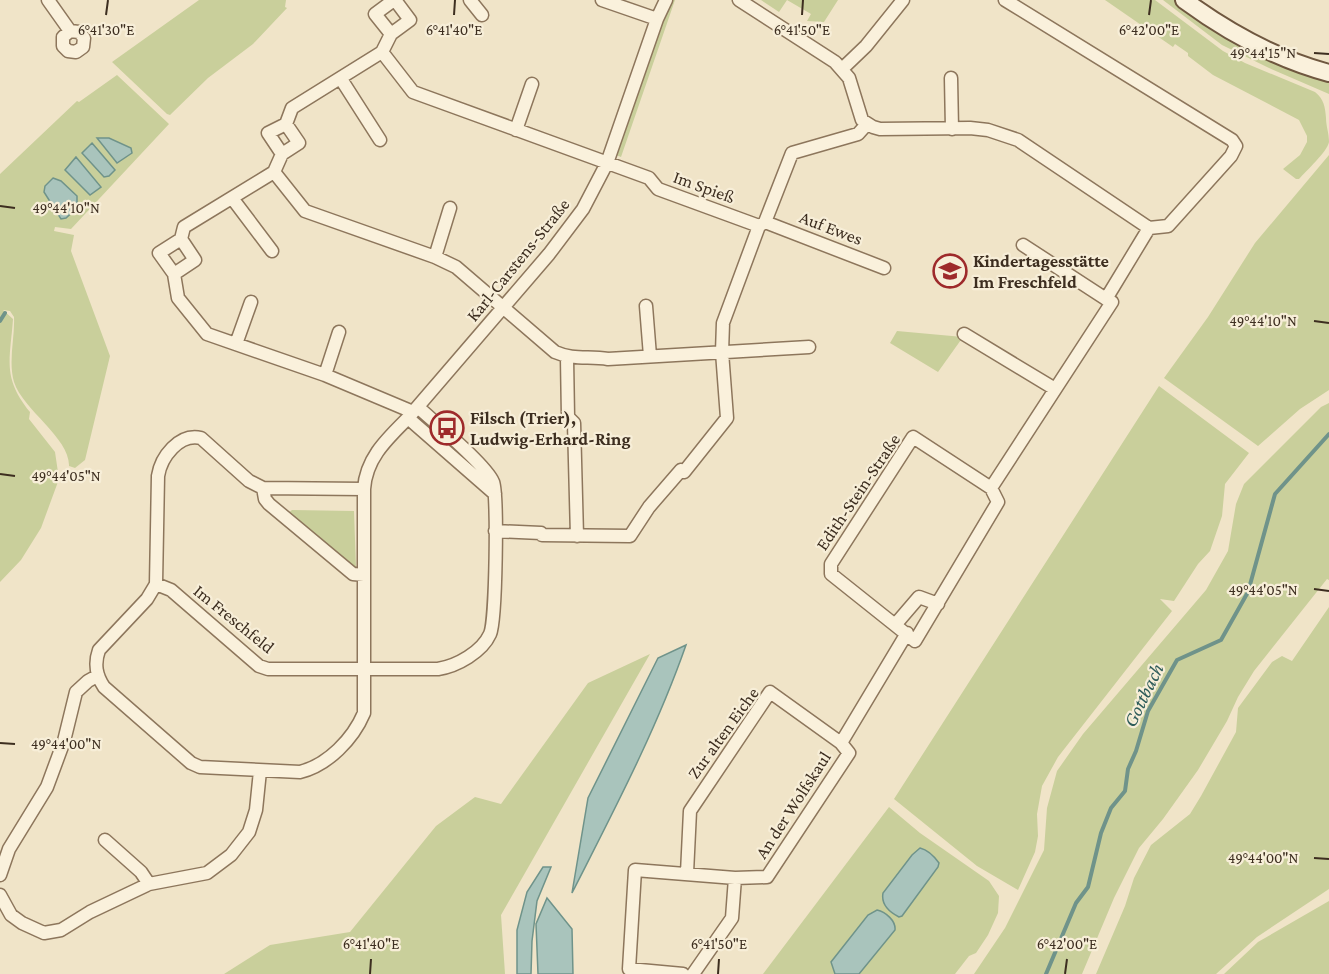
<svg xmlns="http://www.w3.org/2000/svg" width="1329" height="974" font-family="'Crimson Pro',serif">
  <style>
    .green { fill: #c9cf9b }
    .water { fill: #a9c4bc; stroke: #6f938a; stroke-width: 1.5 }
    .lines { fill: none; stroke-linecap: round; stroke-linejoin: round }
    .stream { stroke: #6f938a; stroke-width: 4 }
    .minor-casing { stroke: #8d765c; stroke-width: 15 }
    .secondary-casing { stroke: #6f573f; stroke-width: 20 }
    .minor { stroke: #faf1dc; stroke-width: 12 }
    .secondary { stroke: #faf1dc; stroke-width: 16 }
    .ticks { fill: none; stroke: #3d2e20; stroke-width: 2 }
    .labels { text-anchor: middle; stroke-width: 4.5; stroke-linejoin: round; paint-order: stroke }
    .street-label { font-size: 18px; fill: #3d2e20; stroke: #f7eed8 }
    .poi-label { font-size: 18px; font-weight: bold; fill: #3d2e20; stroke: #f7eed8; text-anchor: start }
    .water-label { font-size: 20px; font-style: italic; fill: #2f5d5a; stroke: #f7eed8 }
    .ticks-label { font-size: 15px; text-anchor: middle; fill: #3d2e20; stroke: #f7eed8; stroke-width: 4.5; stroke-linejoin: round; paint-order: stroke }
  </style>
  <rect width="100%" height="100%" fill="#f0e4c8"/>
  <path class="green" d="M 199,0 L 286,0 L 285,7 L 287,8 L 253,44 L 208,78 L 170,115 L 167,114 L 112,62 Z
    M 670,0 L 675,0 L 621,157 L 616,155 Z
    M 761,0 L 838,0 L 824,22 L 807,21 L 811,14 L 787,0 L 779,12 Z
    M 1105,0 L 1155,0 L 1223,51 L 1245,63 L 1315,92 C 1324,99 1325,107 1326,118 C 1326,126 1329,133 1329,142 C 1327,152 1306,171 1299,179 L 1296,179 L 1283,169 L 1300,155 L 1307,142 L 1307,136 L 1299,120 L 1213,75 L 1188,56 L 1188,53 L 1175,44 L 1173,47 Z
    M 1163,0 L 1176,0 L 1211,27 L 1269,60 L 1311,77 L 1329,82 L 1329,94 L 1269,68 L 1222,45 Z
    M 117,75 L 169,124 L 71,229 L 55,227 L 54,231 L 74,235 L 71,251 L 110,356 L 85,460 L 75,468 L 69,466 C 70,438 23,410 14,382 C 8,361 15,338 14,317 L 10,311 L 3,310 L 13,319 C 10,361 2,377 30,412 L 29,419 L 55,452 L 59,479 L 41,528 L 21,560 L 0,582 L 0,174 L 77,101 L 79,102 Z
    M 1329,155 L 1329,390 L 1300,409 L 1258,446 L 1164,378 L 1208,317 L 1255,243 Z
    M 897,331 L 963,337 L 938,372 L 890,343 Z
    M 1159,386 L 1249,453 L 1225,484 L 1222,516 L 1210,551 L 1198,564 L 1174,601 L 1160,599 L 1172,611 L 1058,757 L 1042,786 L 1037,814 L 1038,836 L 1035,852 L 1018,890 L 977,866 L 894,799 Z
    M 1329,403 L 1329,580 L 1327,579 L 1254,671 L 1238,697 L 1227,721 L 1198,770 L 1163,819 L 1139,848 L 1114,898 L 1082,974 L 974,974 L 1005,928 L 1044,850 L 1047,808 L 1057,771 L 1083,734 L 1206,590 L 1228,551 L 1236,504 L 1244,484 L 1321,407 Z
    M 292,510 L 354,511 L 356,568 L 352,569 L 287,514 Z
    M 1329,607 L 1329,889 L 1257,937 L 1216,974 L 1096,974 L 1125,906 L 1134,878 L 1151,845 L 1190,814 L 1201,796 L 1236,732 L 1238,708 L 1272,662 L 1282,656 L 1292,661 Z
    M 650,654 L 501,915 L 505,974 L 224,974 L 270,945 L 350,932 L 436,826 L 475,797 L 501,804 L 588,683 Z
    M 889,807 L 920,833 L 989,881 L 999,896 L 998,913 L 988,935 L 976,953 L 969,956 L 955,974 L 763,974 Z
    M 1329,901 L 1329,974 L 1224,974 L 1258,942 Z"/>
  <path class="water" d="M 97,138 L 109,138 L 131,148 L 132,153 L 117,163 Z
    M 92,143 L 115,170 L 109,176 L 104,177 L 82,153 Z
    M 76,157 L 101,187 L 90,195 L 65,170 Z
    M 53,178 L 61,181 L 77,196 L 77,208 L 66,218 L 61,219 L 44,192 L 45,186 Z
    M 686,645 C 656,731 613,812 572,893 L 588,798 L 658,658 Z
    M 920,848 C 928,850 934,856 939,863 L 938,867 L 902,916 L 899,917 C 889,912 881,904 883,893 L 912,855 Z
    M 543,867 L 551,867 L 537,901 L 532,941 L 531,974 L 517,974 L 517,930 L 527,892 Z
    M 547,898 L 572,929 L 573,974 L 538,974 L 536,924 Z
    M 877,910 C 886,912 896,921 895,930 L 859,974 L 835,974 L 831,962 L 868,915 Z"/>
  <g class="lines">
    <path class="stream" d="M 0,321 L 5,313
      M 1046,974 L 1076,903 L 1088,887 L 1101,833 L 1111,808 L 1125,791 L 1128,769 L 1136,751 L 1148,711 L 1177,660 L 1221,640 L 1248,592 L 1275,494 L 1329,434"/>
    <defs>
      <path id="minor" d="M 48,0 L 70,31 L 79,32 L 84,38 L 83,47 L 76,52 L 68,51 L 63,46 L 63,37 L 70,31
        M 394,0 L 375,14 L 391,34 L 382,52 L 292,108 L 286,124 L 299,143 L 282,154 L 274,172 L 184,227 L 181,239 L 159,253 L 174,274 L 178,298 L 207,334 L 325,375 L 413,412
        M 470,0 L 482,15
        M 602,0 L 657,19
        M 739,0 L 835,62 L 849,78 L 862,120 L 873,127 L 880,129 L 970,128 L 988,130 L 1018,140 L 1149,228 L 1106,299 L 1112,302 L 991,488 L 998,502 L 915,641 L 895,625 L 919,597 L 938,604
        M 1005,0 L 1232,140 L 1236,146 L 1231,156 L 1168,226 L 1149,228
        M 391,34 L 410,20 L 395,0
        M 382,52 L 413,92 L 649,178 L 658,189 L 759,226
        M 842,69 L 866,46 L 903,0
        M 951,78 L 952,129
        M 341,79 L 380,140
        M 516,130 L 532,84
        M 282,154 L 268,133 L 286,124
        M 274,172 L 305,211 L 435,257 L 456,267 L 555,352 C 573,360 588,356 608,359 L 809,347
        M 232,198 L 272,251
        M 765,222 L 884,268
        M 1023,245 L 1106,299
        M 435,257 L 450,208
        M 174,274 L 195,260 L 181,239
        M 646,306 L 650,356
        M 964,334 L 1055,389
        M 236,344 L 251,302
        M 567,358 L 568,417 L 574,423 L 577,536
        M 325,375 L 339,332
        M 408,418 L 495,494
        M 263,488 L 265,499 L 269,504 L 353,574 L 364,575
        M 364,489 L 263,488 L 249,481 L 201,438 C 179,433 161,457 158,476 L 156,584 L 147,599 L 99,650 C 94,664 96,675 104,687 L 191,763 L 200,767 L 300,772 C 328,765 353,739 364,713 L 364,489 C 366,458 387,439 408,418 L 549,254 L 583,209 L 607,163 L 657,19 L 666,0
        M 495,531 L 541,533 L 542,535 L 630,536 L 649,507 L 681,470 L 684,472 L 727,418 L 722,352 L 723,323 L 759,226 L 765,222 L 792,153 L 858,134 L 867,124
        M 156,584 L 171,590 L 259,666 L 268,669 L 438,669 C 457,666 482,652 490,634 C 496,621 498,495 493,482 C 486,465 434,422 418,407
        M 895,625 L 831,574 L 831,564 L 913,437 L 991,488
        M 105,840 L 141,872 L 149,884
        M 687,873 L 690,811 L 770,692 L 841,743
        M 0,875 L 9,849 L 47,787 L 64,741 L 76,692 L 88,681 L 97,676
        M 0,895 L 11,915 L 22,923 L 44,933 L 61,930 L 90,912 L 149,884 L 207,873 L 231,855 L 249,832 L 256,810 L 260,771
        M 683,974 L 629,969 L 635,870 L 735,878 L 767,877 L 849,753 L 841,743 L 907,633
        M 693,974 L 732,918 L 735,878"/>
      <path id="secondary" d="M 1184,0 C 1229,33 1276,59 1329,73"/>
    </defs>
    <use href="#minor" class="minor-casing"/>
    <use href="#secondary" class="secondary-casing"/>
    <use href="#minor" class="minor"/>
    <use href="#secondary" class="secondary"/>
  </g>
  <path class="ticks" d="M 106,15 L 108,0M 454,15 L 455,0M 802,15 L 803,0M 1149,15 L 1151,0M 1314,53 L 1329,54M 0,206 L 15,208M 1314,321 L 1329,323M 0,474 L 15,476M 1314,589 L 1329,591M 0,743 L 15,744M 1314,858 L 1329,859M 370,974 L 371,959M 718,974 L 719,959M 1065,974 L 1067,959"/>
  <defs>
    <symbol id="school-ring" viewBox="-11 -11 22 22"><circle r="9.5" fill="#f7eed8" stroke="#9e2a2b" stroke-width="1.5"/><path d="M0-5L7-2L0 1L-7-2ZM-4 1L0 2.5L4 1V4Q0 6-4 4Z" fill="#9e2a2b"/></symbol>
    <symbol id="bus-ring" viewBox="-11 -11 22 22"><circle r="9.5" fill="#f7eed8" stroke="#9e2a2b" stroke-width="1.5"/><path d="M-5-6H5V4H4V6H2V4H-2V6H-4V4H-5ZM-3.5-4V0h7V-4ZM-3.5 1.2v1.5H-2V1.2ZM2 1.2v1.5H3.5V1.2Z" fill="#9e2a2b"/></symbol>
  </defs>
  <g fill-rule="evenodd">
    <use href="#school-ring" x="931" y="252" width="38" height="38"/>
    <use href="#bus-ring" x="428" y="409" width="38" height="38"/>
  </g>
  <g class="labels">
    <g class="street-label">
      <text transform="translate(704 187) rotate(20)" y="6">Im Spieß</text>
      <text transform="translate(831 228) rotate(21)" y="6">Auf Ewes</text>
      <text transform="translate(518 260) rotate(-51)" y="6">Karl-Carstens-Straße</text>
      <text transform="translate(858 492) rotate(-56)" y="6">Edith-Stein-Straße</text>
      <text transform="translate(234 619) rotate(39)" y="6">Im Freschfeld</text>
      <text transform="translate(723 733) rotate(-54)" y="6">Zur alten Eiche</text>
      <text transform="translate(793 805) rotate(-57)" y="6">An der Wolfskaul</text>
    </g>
    <g class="poi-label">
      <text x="973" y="267">Kindertagesstätte<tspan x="973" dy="21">Im Freschfeld</tspan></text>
      <text x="470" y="424">Filsch (Trier),<tspan x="470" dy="21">Ludwig-Erhard-Ring</tspan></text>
    </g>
    <g class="water-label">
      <text transform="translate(1143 695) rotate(-64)" y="7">Gottbach</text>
    </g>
  </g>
  <g class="ticks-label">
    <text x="106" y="35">6°41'30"E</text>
    <text x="454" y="35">6°41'40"E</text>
    <text x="802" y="35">6°41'50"E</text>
    <text x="1149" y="35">6°42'00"E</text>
    <text x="1263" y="58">49°44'15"N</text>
    <text x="66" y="213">49°44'10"N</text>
    <text x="1263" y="326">49°44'10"N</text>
    <text x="66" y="481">49°44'05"N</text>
    <text x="1263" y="595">49°44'05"N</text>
    <text x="66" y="749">49°44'00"N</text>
    <text x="1263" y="863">49°44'00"N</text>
    <text x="371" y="949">6°41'40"E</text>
    <text x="719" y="949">6°41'50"E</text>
    <text x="1067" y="949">6°42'00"E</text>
  </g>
</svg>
